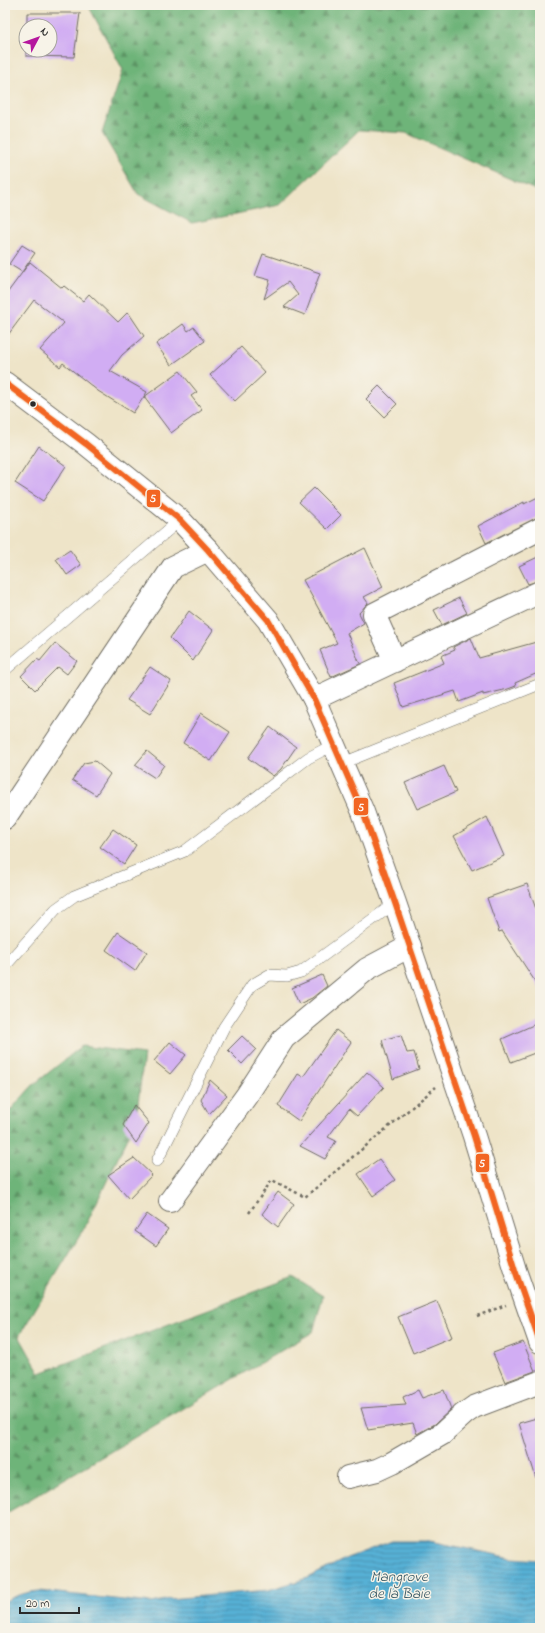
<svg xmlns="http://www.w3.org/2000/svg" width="545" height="1633" font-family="'Indie Flower',sans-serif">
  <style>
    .forest { fill: url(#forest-firs); stroke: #4c7052 }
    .water { fill: url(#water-rules); stroke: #416e80 }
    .building { fill: #d1adf3 }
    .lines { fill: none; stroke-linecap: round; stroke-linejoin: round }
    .lane-casing { stroke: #6f6c62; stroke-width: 12 }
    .street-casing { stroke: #6f6c62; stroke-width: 24 }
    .primary-casing { stroke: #6f6c62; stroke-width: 24 }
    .path { stroke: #6f6c62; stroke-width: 2.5; stroke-dasharray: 3 3; stroke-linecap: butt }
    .lane { stroke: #fff; stroke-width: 11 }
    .street { stroke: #fff; stroke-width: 22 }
    .primary { stroke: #fff; stroke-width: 22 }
    .bus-1-casing { stroke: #f7f3e8; stroke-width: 9 }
    .bus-1 { stroke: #f26522; stroke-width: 6 }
    .bus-dot { fill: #2b2b2b; stroke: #f7f3e8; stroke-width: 1.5 }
    .labels { text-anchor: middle; stroke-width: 3; stroke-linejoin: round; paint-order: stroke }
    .water-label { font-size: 15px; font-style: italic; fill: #3a5a66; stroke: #f7f3e8 }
    .line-badge { stroke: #f7f3e8; stroke-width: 1.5 }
    .badge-label { font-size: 11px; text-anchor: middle; font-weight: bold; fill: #fff }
  </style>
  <defs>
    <pattern id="forest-firs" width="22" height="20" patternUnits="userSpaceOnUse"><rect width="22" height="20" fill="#6eb479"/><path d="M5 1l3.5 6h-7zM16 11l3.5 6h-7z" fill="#5b9363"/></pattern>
    <pattern id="water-rules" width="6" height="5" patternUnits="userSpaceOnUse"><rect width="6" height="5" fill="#57b0d5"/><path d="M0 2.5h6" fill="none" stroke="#488fad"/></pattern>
  </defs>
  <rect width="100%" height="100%" fill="#f7f3e8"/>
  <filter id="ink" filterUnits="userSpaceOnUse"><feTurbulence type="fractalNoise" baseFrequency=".025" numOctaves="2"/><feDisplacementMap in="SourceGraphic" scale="8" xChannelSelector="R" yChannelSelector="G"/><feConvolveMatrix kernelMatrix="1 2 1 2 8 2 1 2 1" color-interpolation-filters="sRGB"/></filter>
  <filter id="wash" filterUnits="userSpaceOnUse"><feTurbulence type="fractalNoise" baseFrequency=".012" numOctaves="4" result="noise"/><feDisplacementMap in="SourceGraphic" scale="16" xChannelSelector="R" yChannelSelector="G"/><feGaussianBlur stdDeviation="0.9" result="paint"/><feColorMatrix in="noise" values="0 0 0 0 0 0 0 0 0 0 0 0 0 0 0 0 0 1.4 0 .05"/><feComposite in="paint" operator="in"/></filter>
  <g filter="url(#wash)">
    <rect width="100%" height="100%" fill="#eee4c8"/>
    <path class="forest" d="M 88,5 L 540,5 L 540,192 L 406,133 L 359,130 L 280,205 L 192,223 L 138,194 L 102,133 L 123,70 Z
      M 82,1046 L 144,1054 L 136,1120 L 85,1227 L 19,1336 L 40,1373 L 293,1277 L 323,1296 L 313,1332 L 5,1514 L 5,1116 L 33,1085 Z"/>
    <path class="water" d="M 392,1541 L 430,1541 L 512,1558 L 540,1560 L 540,1628 L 5,1628 L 5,1601 C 16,1596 26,1592 39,1591 L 152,1603 L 170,1599 L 268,1590 L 308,1578 L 347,1558 Z"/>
    <g id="blocks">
      <path class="building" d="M 27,13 L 80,13 L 74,57 L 26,56 L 26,50 L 50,50 L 50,26 L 27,26 Z
        M 22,245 L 35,253 L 22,272 L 9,264 Z
        M 263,254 L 320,273 L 305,315 L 284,307 L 298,295 L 288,282 L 264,299 L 270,280 L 255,276 Z
        M 30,262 L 62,288 L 64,286 L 83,301 L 89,294 L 118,322 L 128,312 L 144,336 L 122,355 L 110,371 L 147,392 L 133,413 L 98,391 L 63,363 L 60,367 L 40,350 L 64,323 L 34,300 L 5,339 L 5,296 Z
        M 183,324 L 188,331 L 194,327 L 205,341 L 171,365 L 156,344 Z
        M 241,347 L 265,373 L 235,401 L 210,375 Z
        M 180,371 L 197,392 L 191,396 L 202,410 L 171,433 L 144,397 Z
        M 379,386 L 397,404 L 384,417 L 366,399 Z
        M 39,446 L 66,466 L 43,501 L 15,483 Z
        M 314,488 L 341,515 L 327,529 L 299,502 Z
        M 540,496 L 540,516 L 486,543 L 478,526 L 524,502 L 524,504 Z
        M 365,548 L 383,587 L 364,597 L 368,603 L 359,613 L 364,623 L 347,633 L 360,664 L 331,677 L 320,650 L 337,643 L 303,580 Z
        M 70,550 L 81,565 L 67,575 L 56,559 Z
        M 540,556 L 540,580 L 528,584 L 519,566 Z
        M 459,598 L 467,613 L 442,625 L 434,610 Z
        M 189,611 L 213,630 L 193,661 L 170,638 Z
        M 471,638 L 479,658 L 540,641 L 540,672 L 515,683 L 516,686 L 508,689 L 483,695 L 483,693 L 459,702 L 455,691 L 403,707 L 394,683 L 444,663 L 441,656 L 455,650 L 453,647 Z
        M 55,643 L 77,661 L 67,674 L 58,667 L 35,690 L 21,676 L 37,659 L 40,661 Z
        M 150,667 L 171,681 L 150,714 L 127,700 Z
        M 201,713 L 230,732 L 211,761 L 183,743 Z
        M 270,727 L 296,747 L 281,769 L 273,776 L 248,758 Z
        M 147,751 L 164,765 L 155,778 L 135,765 Z
        M 95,761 L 110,774 L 96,795 L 72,780 L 84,763 Z
        M 444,766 L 456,792 L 417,809 L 405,783 Z
        M 487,817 L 504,856 L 472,870 L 454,836 Z
        M 113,829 L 136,845 L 124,864 L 100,847 Z
        M 527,884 L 540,920 L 540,989 L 502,931 L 499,932 L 487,898 Z
        M 118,932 L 147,952 L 135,971 L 106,950 Z
        M 322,975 L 327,986 L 312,998 L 299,1004 L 292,988 Z
        M 540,1022 L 540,1051 L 511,1062 L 502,1039 Z
        M 336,1030 L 351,1042 L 299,1121 L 278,1106 L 298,1074 L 303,1077 Z
        M 401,1035 L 407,1053 L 414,1052 L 419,1069 L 393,1079 L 382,1040 Z
        M 242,1036 L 256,1049 L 242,1064 L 228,1050 Z
        M 170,1042 L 186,1055 L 170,1074 L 154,1061 Z
        M 367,1072 L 384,1087 L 357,1116 L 349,1109 L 328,1137 L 336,1141 L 325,1159 L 300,1146 Z
        M 210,1080 L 227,1095 L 209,1114 L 201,1100 Z
        M 134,1105 L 149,1123 L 136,1143 L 123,1125 Z
        M 134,1158 L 152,1175 L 129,1199 L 108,1175 Z
        M 379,1159 L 395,1180 L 373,1196 L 358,1174 Z
        M 278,1192 L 294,1204 L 278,1227 L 262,1214 Z
        M 147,1214 L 168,1229 L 156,1246 L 135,1231 Z
        M 437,1301 L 452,1337 L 413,1353 L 398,1317 Z
        M 523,1342 L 535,1371 L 505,1382 L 493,1353 Z
        M 418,1390 L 422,1398 L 444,1390 L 451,1409 L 435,1424 L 417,1434 L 413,1423 L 368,1430 L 361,1408 L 406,1405 L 403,1397 Z
        M 540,1417 L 540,1478 L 536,1478 L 519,1423 Z"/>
    </g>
  </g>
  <g filter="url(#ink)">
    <use href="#blocks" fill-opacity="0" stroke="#6f6c62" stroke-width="1"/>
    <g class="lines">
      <defs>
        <path id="lane" d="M 5,670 L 180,520
          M 343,763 L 540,684
          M 5,966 L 56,909 L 74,896 L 185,851 L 308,758 L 335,744
          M 157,1161 L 224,1027 L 252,985 L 269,975 L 287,976 L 301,972 L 395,903"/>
        <path id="street" d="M 395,661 L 374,614 L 540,529
          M 314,699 L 540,592
          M 5,818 L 173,567 L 208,550
          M 170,1201 L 247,1095 L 284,1038 L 367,969 L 410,946
          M 348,1477 L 377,1470 L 392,1463 L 442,1434 L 464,1414 L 474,1407 L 540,1382"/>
        <path id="primary" d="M 5,383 L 86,444 L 180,520 L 208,550 L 268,620 L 314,699 L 363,812 L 395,903 L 474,1136 L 515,1270 L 540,1342"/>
      </defs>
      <use href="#lane" class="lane-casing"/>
      <use href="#street" class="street-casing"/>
      <use href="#primary" class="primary-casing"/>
      <path class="path" d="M 249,1213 L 272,1180 L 305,1197 L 436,1087
        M 477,1316 L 506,1305"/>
      <use href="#lane" class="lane"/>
      <use href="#street" class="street"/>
      <use href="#primary" class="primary"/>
      <defs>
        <path id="bus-1" d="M 5,383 L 86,444 L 180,520 L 208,550 L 268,620 L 314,699 L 363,812 L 395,903 L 474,1136 L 515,1270 L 540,1342"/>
      </defs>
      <use href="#bus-1" class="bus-1-casing"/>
      <use href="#bus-1" class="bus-1"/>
    </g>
  </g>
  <circle class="bus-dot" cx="33" cy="404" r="3.5"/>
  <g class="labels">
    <g class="water-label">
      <text x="399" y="1581">Mangrove<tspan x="399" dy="17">de la Baie</tspan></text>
    </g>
  </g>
  <g class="line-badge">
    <rect x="146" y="489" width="15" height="19" rx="4" fill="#f26522"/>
    <rect x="353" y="797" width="16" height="19" rx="4" fill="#f26522"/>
    <rect x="475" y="1153" width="15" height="20" rx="4" fill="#f26522"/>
  </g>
  <g class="badge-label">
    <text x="153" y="502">5</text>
    <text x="361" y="811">5</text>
    <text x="482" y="1167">5</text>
  </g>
  <rect width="545" height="1633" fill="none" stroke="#f7f3e8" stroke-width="20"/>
  <g transform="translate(38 38) rotate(49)"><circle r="19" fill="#f7f3e8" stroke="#a5a39c"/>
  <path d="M0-3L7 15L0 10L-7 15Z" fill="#b5179e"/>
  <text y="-6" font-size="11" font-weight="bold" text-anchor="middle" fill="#2b2b2b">N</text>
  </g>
  <path d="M20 1607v6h59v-6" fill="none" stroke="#2b2b2b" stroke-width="2"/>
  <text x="26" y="1607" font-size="12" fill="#2b2b2b" stroke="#f7f3e8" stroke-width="3" paint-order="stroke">20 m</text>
</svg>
